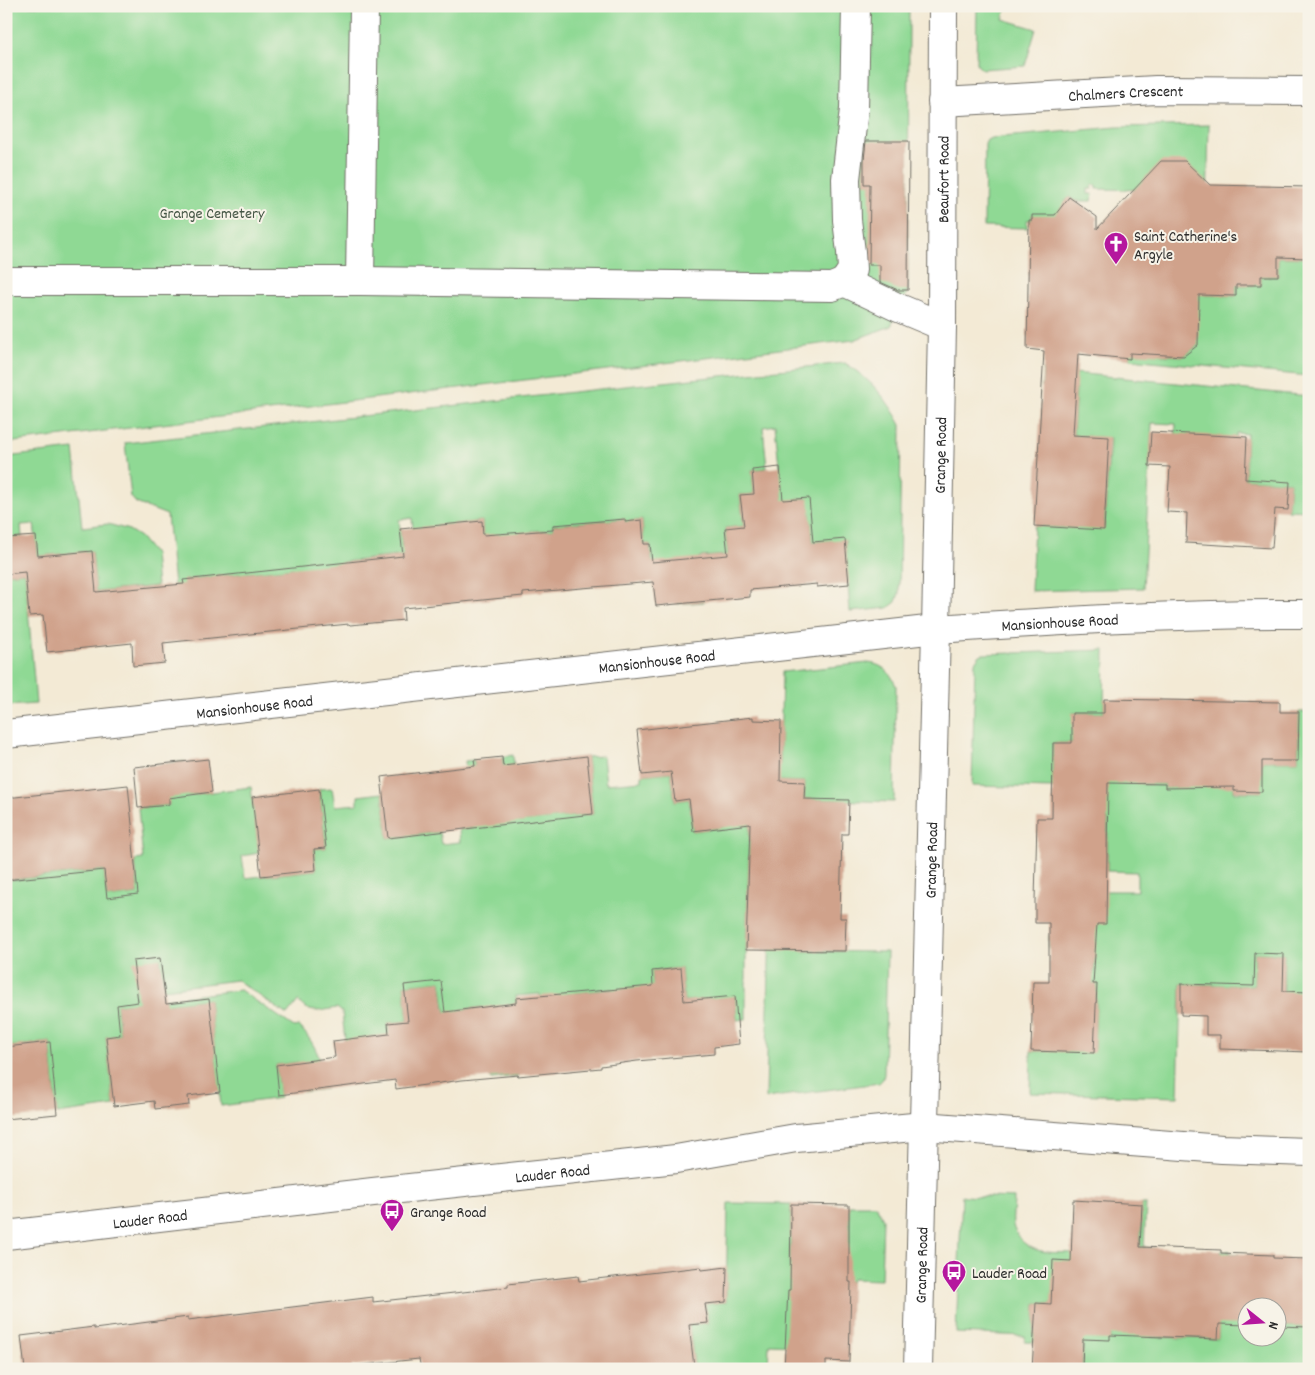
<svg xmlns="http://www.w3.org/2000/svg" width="1315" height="1375" font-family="Dekko,sans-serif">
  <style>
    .green { fill: #8fd994; stroke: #5d8260 }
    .building { fill: #d0a28b }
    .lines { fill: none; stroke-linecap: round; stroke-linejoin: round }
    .minor-casing { stroke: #716e66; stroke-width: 30 }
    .minor { stroke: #fff; stroke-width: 28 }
    .labels { text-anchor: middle; stroke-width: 4; stroke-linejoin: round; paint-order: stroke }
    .street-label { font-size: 16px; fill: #2b2b2b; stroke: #f7f3e8 }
    .park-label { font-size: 16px; fill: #445645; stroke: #f7f3e8 }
    .poi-label { font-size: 16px; fill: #2b2b2b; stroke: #f7f3e8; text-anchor: start }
  </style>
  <rect width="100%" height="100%" fill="#f7f3e8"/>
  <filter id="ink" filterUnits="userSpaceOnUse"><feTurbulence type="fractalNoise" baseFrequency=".02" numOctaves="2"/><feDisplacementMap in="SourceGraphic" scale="10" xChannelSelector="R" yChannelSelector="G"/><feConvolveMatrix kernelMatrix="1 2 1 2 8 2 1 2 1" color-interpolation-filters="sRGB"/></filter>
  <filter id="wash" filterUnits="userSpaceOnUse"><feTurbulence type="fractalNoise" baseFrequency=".0096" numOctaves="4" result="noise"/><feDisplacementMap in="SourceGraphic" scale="20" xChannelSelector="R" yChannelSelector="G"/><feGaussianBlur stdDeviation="1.12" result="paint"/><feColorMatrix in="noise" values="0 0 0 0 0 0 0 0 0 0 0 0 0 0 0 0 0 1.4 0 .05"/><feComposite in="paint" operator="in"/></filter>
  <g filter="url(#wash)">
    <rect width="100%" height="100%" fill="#f3ead5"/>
    <path class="green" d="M 6,6 L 909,6 L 908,290 L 891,326 L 854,340 L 6,443 Z
      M 977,6 L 1007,6 L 1003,19 L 1036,29 L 1025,66 L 983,69 L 980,68 L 976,63 Z
      M 1209,125 L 1205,295 L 1236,296 L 1236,285 L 1261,285 L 1261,276 L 1278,276 L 1278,257 L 1307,258 L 1307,248 L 1309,248 L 1309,376 L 1130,359 L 1130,339 L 1148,345 L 1162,355 L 1184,356 L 1198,345 L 1148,190 L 1097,189 L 1097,185 L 1092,185 L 1092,189 L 1088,189 L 1088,194 L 1093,194 L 1092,201 L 1075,201 L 1069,197 L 1065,202 L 1070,221 L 1032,215 L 1032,220 L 1027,220 L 1027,228 L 984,227 L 985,144 L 987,140 L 991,138 L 1117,127 Z
      M 845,363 C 871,380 887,398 901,425 L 899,593 L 896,602 L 888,608 L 850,612 L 845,540 L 813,542 L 808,498 L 792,500 L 785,526 L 775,425 L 763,427 L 767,468 L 752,470 L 754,494 L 740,495 L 744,526 L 725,528 L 728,555 L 699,557 L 704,602 L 677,604 L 674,567 L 653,569 L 650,544 L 644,544 L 642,520 L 625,522 L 624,519 L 553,525 L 553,530 L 531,531 L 537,590 L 483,537 L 482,521 L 413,529 L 412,518 L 399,520 L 402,548 L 407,555 L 343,562 L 347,602 L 293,568 L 184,580 L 187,614 L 177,615 L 167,515 L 136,503 L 131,497 L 125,443 L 635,385 Z
      M 1043,370 L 1309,396 L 1309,511 L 1288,510 L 1290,482 L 1245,479 L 1247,434 L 1236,433 L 1236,437 L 1173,475 L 1176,424 L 1152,423 L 1143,588 L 1031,591 L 1034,526 L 1104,529 L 1110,438 L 1073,435 L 1076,389 L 1042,387 Z
      M 74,449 L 82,527 L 108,524 L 129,530 L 140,537 L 154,554 L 157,586 L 96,592 L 92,551 L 38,556 L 34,524 L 21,525 L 22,537 L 6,538 L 6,457 Z
      M 25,572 L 36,704 L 6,706 L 6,574 Z
      M 1105,650 L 1104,713 L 1073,713 L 1072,743 L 1053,743 L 1053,783 L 1142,761 L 1142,784 L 1165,784 L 1165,788 L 1188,787 L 1234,760 L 1234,792 L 1261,792 L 1262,761 L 1298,761 L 1299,712 L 1309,712 L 1309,992 L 1283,1019 L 1284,954 L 1255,953 L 1254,986 L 1181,984 L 1178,1097 L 1030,1093 L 1031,1051 L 1094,1052 L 1097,984 L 1057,982 L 1057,971 L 1094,973 L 1095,952 L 1049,949 L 1049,935 L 1106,891 L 1137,891 L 1137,872 L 1107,871 L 1108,819 L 1081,819 L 1053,788 L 972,786 L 975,662 L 980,655 L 983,654 Z
      M 868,663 C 882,664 891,672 896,686 L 894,802 L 804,799 L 805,782 L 780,781 L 750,822 L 746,956 L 746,1019 L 737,1020 L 735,997 L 684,1001 L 681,968 L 652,971 L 655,1004 L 618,1040 L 612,989 L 559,995 L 542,1011 L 540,994 L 516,996 L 519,1031 L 514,1032 L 518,1076 L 491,1079 L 482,1007 L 461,1010 L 446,1016 L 441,981 L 404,985 L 408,1021 L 388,1023 L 395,1079 L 345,1040 L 342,1012 L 337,1008 C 321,1010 310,1016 298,1001 L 287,1015 L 237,980 L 164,989 L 160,958 L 138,1002 L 240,990 L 294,1027 L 299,1026 C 319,1048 321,1061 326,1089 L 302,1092 L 298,1062 L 276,1065 L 280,1098 L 221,1106 L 209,999 L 168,1004 L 170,1029 L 134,1003 L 117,1005 L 120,1035 L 106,1037 L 114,1106 L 57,1114 L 50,1042 L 7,1047 L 6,1036 L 6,879 L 10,878 L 10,880 L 104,870 L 107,898 L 138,894 L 135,860 L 143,859 L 138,808 L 169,805 L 165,764 L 185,761 L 189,795 L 251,787 L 259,853 L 242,856 L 245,878 L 316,870 L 314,849 L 326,848 L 319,789 L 332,788 L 335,806 L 358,804 L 358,796 L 383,793 L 388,838 L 439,832 L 441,844 L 460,842 L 459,830 L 473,828 L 465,761 L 474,760 L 478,797 L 507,794 L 502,757 L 513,755 L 519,822 L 593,814 L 587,757 L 603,756 L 606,784 L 642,781 L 642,775 L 671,772 L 675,801 L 689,799 L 693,831 L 723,827 L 780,764 L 782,672 Z
      M 770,920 L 801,921 L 800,951 L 887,952 L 884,1074 L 883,1079 L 879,1083 L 766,1098 Z
      M 962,1196 L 1014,1198 C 1014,1206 1012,1217 1013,1225 C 1014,1230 1017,1235 1020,1239 C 1035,1256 1058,1252 1079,1253 L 1059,1304 L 1036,1303 L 1034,1336 L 1110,1339 L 1111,1316 L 1140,1255 L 1142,1204 L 1146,1204 L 1144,1247 L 1155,1248 L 1151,1337 L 1218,1339 L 1221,1250 L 1230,1251 L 1230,1253 L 1240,1254 L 1238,1324 L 1247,1325 L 1248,1338 L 1278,1338 L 1278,1326 L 1309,1327 L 1309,1369 L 1082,1369 L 1083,1345 L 1025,1342 L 1025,1336 L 956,1333 Z
      M 728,1203 L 791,1204 L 790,1265 L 831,1266 L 849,1243 L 849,1205 L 876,1205 L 883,1219 L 881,1280 L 852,1279 L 851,1282 L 820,1281 L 798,1345 L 769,1344 L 768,1369 L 688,1369 L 688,1366 L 694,1365 L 689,1325 L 708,1323 L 705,1304 L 726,1302 Z"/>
    <g id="blocks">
      <path class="building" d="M 866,141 L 909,141 L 908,290 L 898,290 L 880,282 L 880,265 L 869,265 L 870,184 L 864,184 L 864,160 Z
        M 1161,161 L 1185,161 L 1210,185 L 1309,187 L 1309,248 L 1307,248 L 1307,258 L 1278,257 L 1278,276 L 1261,276 L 1261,285 L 1236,285 L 1236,296 L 1199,295 L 1198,345 L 1184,356 L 1130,353 L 1130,359 L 1078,354 L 1073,435 L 1109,437 L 1104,530 L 1034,526 L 1044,351 L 1027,349 L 1029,220 L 1032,220 L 1032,215 L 1055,215 L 1069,197 L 1097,217 L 1097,229 Z
        M 1151,432 L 1247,437 L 1245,479 L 1290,482 L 1288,510 L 1275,509 L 1272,548 L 1186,543 L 1187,513 L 1167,512 L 1170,467 L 1149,466 Z
        M 780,467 L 783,500 L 809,498 L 813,542 L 845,539 L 849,584 L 817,587 L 817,584 L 750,590 L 750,597 L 656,606 L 653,582 L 523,593 L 523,596 L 403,608 L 404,620 L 350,625 L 349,624 L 299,629 L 163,643 L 165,663 L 133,666 L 132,643 L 47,652 L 43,615 L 29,616 L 25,572 L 6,574 L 6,538 L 36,536 L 38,556 L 92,551 L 96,592 L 184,584 L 183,580 L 403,556 L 400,529 L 482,521 L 483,535 L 553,530 L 553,525 L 625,519 L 625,522 L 642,520 L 644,544 L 650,544 L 652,562 L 728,555 L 725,528 L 744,526 L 740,495 L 754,494 L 752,470 Z
        M 1104,699 L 1280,702 L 1280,712 L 1299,712 L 1298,761 L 1262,761 L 1262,792 L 1234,791 L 1234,787 L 1165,788 L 1165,784 L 1108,783 L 1106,924 L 1097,924 L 1093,984 L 1097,984 L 1094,1053 L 1031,1051 L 1033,982 L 1049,982 L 1049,923 L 1035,923 L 1035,901 L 1037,818 L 1052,818 L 1053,743 L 1072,743 L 1072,713 L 1104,713 Z
        M 753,717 L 753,720 L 781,721 L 780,781 L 805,782 L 804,799 L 849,800 L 848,834 L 842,834 L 841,874 L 840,918 L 846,918 L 845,951 L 746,950 L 750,824 L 693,831 L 689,799 L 675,801 L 671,772 L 642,775 L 637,730 Z
        M 587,756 L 593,814 L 388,838 L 381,777 L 475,766 L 474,760 L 502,757 L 503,766 Z
        M 208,759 L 212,792 L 169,798 L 169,805 L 138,808 L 134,767 Z
        M 128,785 L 133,834 L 132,834 L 138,894 L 107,898 L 104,870 L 6,880 L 6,798 Z
        M 319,789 L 326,848 L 314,849 L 316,870 L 261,876 L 252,797 Z
        M 1255,953 L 1284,954 L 1283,991 L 1309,992 L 1309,1052 L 1220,1049 L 1220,1035 L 1206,1035 L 1206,1016 L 1181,1015 L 1181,984 L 1254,986 Z
        M 160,958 L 166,1004 L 209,999 L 220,1092 L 188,1096 L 189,1105 L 155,1109 L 154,1101 L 114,1106 L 106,1037 L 120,1035 L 117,1005 L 138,1002 L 133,961 Z
        M 681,968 L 684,1001 L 735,996 L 739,1044 L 714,1047 L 714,1054 L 637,1061 L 601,1066 L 601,1068 L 518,1076 L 518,1075 L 462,1080 L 396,1089 L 395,1080 L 279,1095 L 276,1065 L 335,1057 L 333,1041 L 389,1034 L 388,1023 L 408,1021 L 404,985 L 441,981 L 445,1012 L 516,1003 L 516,998 L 653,986 L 652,971 Z
        M 50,1042 L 57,1114 L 6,1119 L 6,1047 Z
        M 1073,1200 L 1142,1204 L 1140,1247 L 1221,1250 L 1221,1253 L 1273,1255 L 1273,1258 L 1309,1259 L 1309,1327 L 1278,1326 L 1278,1308 L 1248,1308 L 1248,1325 L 1219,1324 L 1218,1339 L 1110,1335 L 1110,1340 L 1083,1339 L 1082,1369 L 1032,1369 L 1036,1303 L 1051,1304 L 1053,1260 L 1071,1261 Z
        M 791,1204 L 849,1205 L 849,1282 L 851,1282 L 849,1362 L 826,1361 L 826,1369 L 784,1369 L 788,1290 L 790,1290 Z
        M 701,1267 L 702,1270 L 727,1267 L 726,1302 L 705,1304 L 708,1323 L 689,1325 L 694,1366 L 688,1366 L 688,1369 L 421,1369 L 419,1359 L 352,1366 L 353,1369 L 25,1369 L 21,1336 L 94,1327 L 94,1329 L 188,1317 L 188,1320 L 373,1297 L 373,1302 L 508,1287 L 508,1284 L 578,1276 L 579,1281 Z"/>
    </g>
  </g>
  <g filter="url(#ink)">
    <use href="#blocks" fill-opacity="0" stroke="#716e66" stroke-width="1"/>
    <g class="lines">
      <defs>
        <g id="minor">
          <path d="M 856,6 L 854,109 L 846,179 L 847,220 L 851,252 L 852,270 L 844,282 L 899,308 L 942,326"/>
          <path id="s1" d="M 942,102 L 1156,90 L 1309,91"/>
          <path d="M 6,281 L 360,281 L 832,287 L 844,282"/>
          <path d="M 360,281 L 364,6"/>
          <path id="s2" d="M 6,734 L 936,629 C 1060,621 1184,613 1309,614"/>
          <path id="s3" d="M 6,1235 L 373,1192 L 676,1159 L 796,1138 L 924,1126 L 1222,1149 L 1309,1152"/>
          <path id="s4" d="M 918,1369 L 936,629 L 942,326 L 943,6"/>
        </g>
      </defs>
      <use href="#minor" class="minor-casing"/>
      <use href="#minor" class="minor"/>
    </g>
  </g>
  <defs>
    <symbol id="church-pin" viewBox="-11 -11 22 30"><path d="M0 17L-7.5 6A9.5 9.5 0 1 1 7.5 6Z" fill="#b5179e" stroke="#f7f3e8"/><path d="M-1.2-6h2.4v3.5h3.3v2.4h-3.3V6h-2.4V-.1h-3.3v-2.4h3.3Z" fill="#fff"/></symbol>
    <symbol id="bus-pin" viewBox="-11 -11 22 30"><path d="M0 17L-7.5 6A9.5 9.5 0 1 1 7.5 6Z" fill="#b5179e" stroke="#f7f3e8"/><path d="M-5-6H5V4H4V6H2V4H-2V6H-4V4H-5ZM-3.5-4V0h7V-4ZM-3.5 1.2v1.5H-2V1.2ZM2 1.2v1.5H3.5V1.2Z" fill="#fff"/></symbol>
  </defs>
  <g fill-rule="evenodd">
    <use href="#church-pin" x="1102" y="230" width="28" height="38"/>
    <use href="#bus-pin" x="378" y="1197" width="28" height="38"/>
    <use href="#bus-pin" x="940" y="1258" width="28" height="38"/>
  </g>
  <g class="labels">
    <g class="street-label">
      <text dy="6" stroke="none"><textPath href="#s1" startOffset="184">Chalmers Crescent</textPath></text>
      <text dy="6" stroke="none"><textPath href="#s4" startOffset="1190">Beaufort Road</textPath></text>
      <text dy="6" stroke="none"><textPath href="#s4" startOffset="914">Grange Road</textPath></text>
      <text dy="6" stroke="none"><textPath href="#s2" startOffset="1060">Mansionhouse Road</textPath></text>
      <text dy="6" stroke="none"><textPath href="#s2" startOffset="655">Mansionhouse Road</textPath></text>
      <text dy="6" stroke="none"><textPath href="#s2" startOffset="250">Mansionhouse Road</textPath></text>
      <text dy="6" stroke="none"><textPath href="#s4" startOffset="509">Grange Road</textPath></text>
      <text dy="6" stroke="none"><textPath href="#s3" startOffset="550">Lauder Road</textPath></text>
      <text dy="6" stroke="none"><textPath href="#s3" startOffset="145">Lauder Road</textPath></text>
      <text dy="6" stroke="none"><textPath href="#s4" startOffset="104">Grange Road</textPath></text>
    </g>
    <g class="park-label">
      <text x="212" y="218">Grange Cemetery</text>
    </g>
    <g class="poi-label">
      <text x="1134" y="241">Saint Catherine's<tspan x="1134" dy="18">Argyle</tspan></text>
      <text x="410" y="1217">Grange Road</text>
      <text x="972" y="1278">Lauder Road</text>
    </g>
  </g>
  <rect width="1315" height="1375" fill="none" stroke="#f7f3e8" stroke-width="25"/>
  <g transform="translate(1262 1322) rotate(107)"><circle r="24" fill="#f7f3e8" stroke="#a5a39c"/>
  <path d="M0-4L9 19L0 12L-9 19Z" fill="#b5179e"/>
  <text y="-8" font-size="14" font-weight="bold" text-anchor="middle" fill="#2b2b2b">N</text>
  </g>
</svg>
